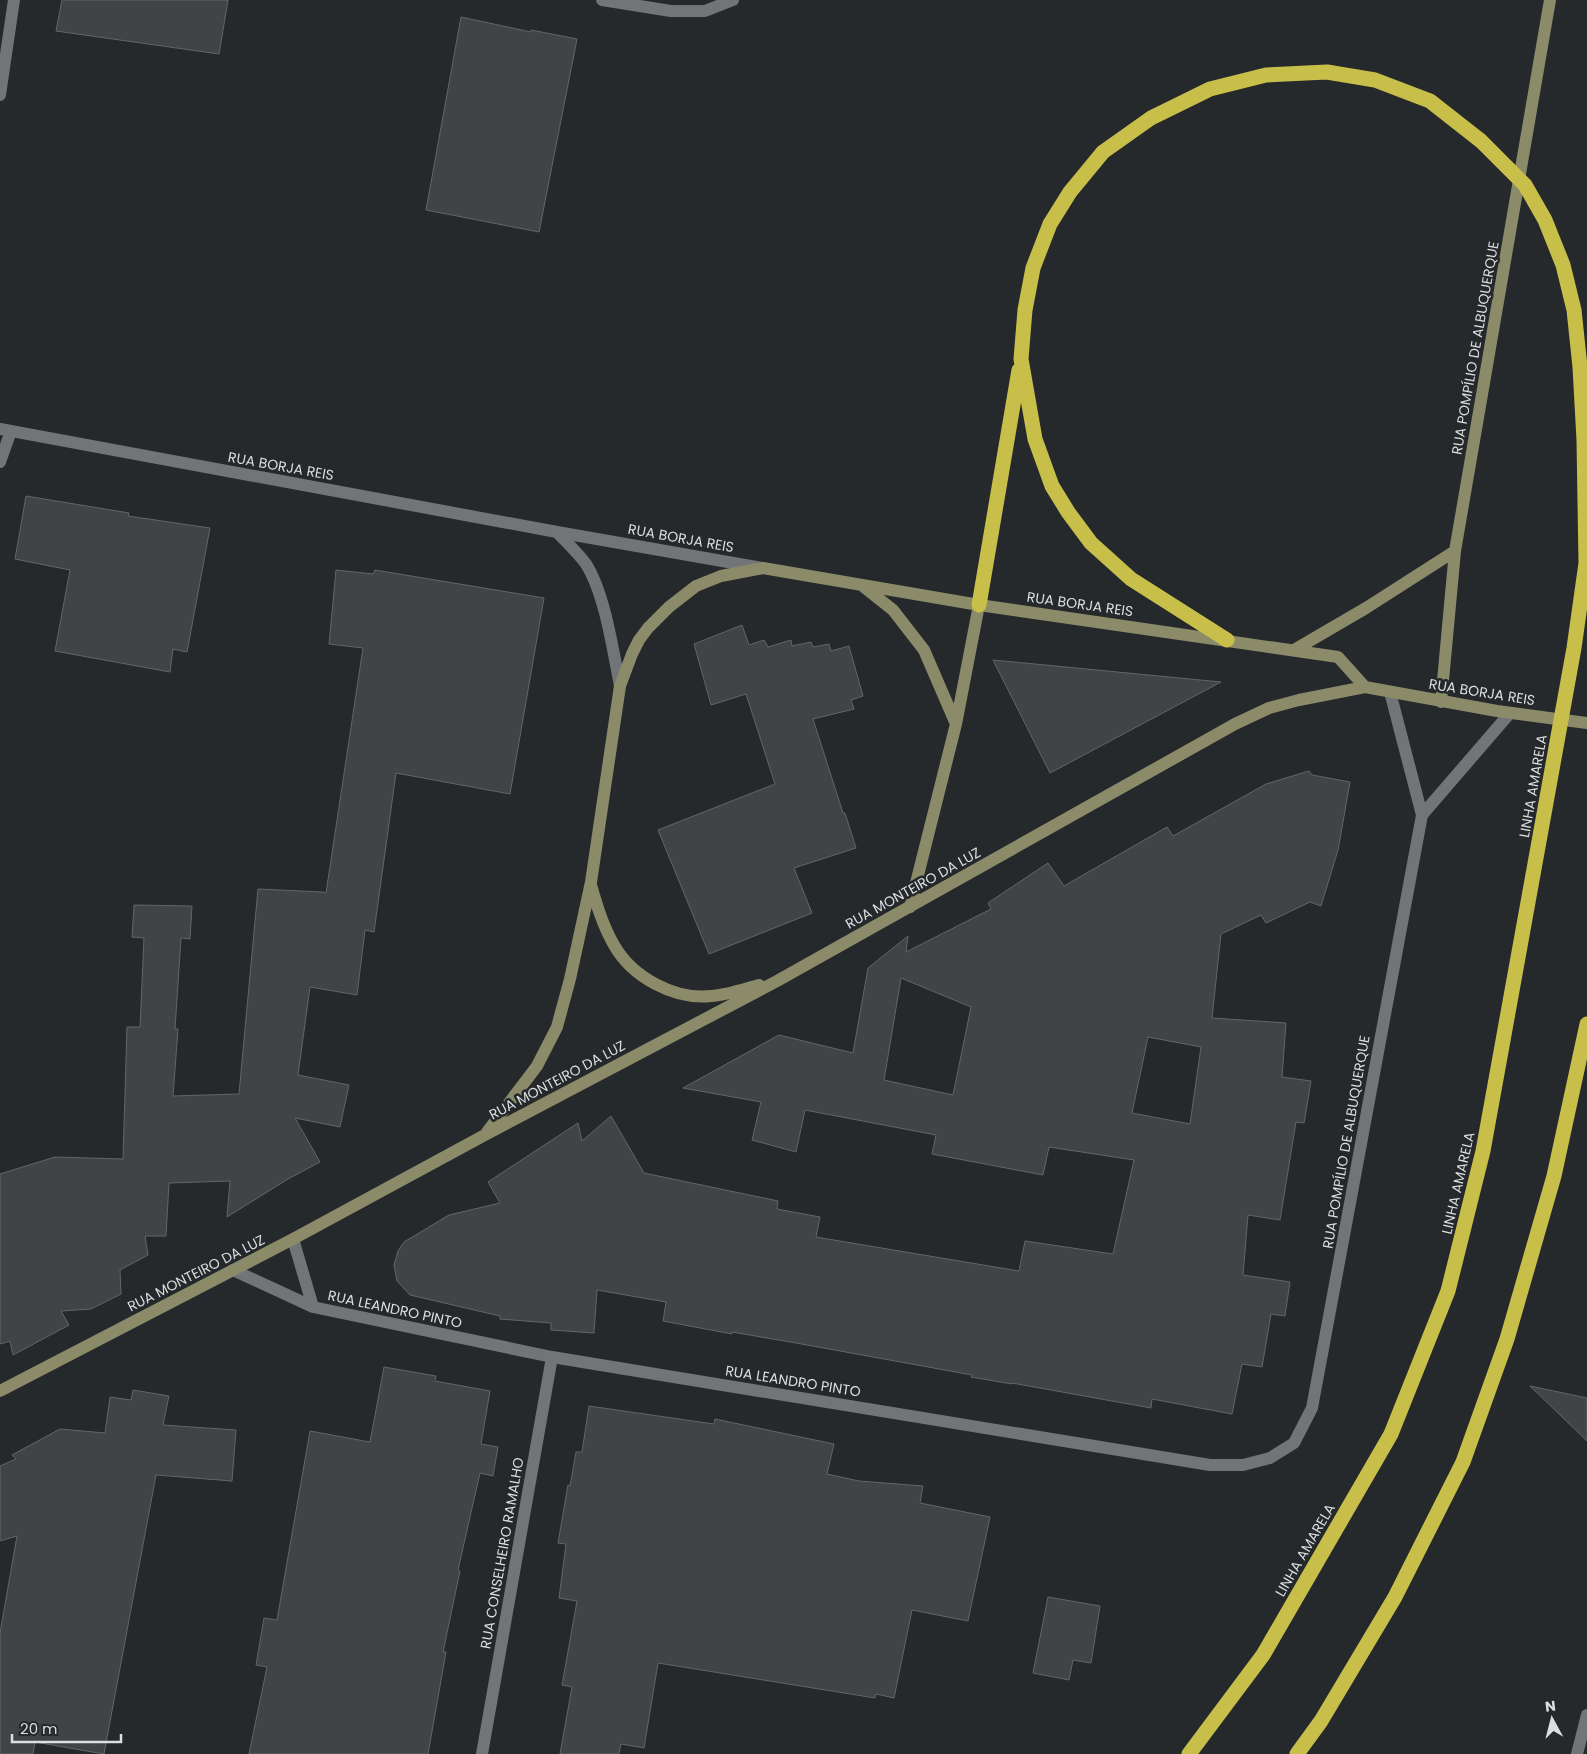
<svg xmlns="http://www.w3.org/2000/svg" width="1587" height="1754" font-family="Poppins,sans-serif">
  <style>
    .building { fill: #404445; stroke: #636668; fill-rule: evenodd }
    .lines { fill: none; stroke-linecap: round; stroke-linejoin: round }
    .street { stroke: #717577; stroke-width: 12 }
    .secondary { stroke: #8b8b6a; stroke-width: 12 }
    .highway { stroke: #c8bf4b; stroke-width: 15 }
    .labels { text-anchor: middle; stroke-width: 5; stroke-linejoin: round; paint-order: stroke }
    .street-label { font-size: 14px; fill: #dcdee0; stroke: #26292b }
  </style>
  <rect width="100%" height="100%" fill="#26292b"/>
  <path class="building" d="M 62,0 L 228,0 L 219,54 L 56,31 Z
    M 461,17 L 531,32 L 531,30 L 577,39 L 539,232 L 426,210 Z
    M 26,496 L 129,513 L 128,516 L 210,528 L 187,652 L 173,649 L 170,672 L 55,651 L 70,570 L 15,559 Z
    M 336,570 L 373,574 L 375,570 L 544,598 L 510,794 L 396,773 L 374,932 L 365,930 L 357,995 L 310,987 L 298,1075 L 349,1085 L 340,1127 L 295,1118 L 320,1162 L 288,1179 L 227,1217 L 230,1181 L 169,1183 L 166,1236 L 145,1236 L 148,1255 L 120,1270 L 121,1294 L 91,1309 L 61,1311 L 69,1325 L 13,1355 L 10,1341 L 0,1344 L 0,1174 L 55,1157 L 123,1159 L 127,1027 L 140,1027 L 144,938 L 132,937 L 134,905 L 192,906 L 190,939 L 181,938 L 175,1029 L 178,1029 L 173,1096 L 239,1094 L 258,889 L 322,892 L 326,893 L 363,648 L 329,644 Z
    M 742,625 L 749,645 L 764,640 L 768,647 L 791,640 L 792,646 L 811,642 L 813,647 L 829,644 L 831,651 L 849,646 L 863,696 L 851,700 L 854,709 L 813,719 L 843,813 L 845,813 L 856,848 L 794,868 L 812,913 L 709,954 L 658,830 L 775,784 L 746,694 L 711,705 L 694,644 Z
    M 993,660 L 1221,682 L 1050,773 Z
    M 1309,771 L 1312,775 L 1350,782 L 1338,850 L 1321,906 L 1310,902 L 1266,923 L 1261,915 L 1221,934 L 1212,1018 L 1286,1023 L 1282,1077 L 1311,1081 L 1304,1123 L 1296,1122 L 1280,1220 L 1248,1215 L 1243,1275 L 1290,1282 L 1285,1316 L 1271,1314 L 1262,1367 L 1242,1364 L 1232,1414 L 1152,1399 L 1151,1408 L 1012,1383 L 1012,1384 L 971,1377 L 972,1375 L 796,1343 L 732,1332 L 732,1334 L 663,1321 L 666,1302 L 597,1290 L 594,1333 L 551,1330 L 551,1323 L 500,1319 L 500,1316 L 410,1295 L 397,1281 L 394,1265 L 398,1251 L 404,1242 L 449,1215 L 500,1203 L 488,1182 L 578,1123 L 582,1141 L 611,1116 L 644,1173 L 778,1201 L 777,1209 L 820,1217 L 816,1237 L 1019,1271 L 1025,1241 L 1113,1254 L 1134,1160 L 1049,1147 L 1043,1175 L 932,1154 L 936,1135 L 805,1110 L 796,1152 L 752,1140 L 761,1102 L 683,1088 L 779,1035 L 853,1053 L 868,968 L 908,936 L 906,952 L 991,909 L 988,903 L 1048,863 L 1064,886 L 1167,827 L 1173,836 L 1266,784 ZM 901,978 L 971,1007 L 953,1095 L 884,1080 ZM 1148,1037 L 1201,1047 L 1190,1124 L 1132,1113 Z
    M 384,1367 L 436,1376 L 435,1381 L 490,1391 L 481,1444 L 498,1447 L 493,1476 L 480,1473 L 458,1570 L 460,1571 L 443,1652 L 446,1652 L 428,1754 L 249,1754 L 267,1667 L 256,1665 L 264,1618 L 277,1620 L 310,1431 L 370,1442 Z
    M 1530,1386 L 1587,1398 L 1587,1441 Z
    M 133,1390 L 169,1396 L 163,1425 L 236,1430 L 232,1481 L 156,1475 L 104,1754 L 35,1742 L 33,1754 L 0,1754 L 0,1633 L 17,1536 L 0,1541 L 0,1466 L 16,1459 L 12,1455 L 60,1429 L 105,1433 L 110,1397 L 131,1400 Z
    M 589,1406 L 714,1424 L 715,1419 L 834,1444 L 827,1474 L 859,1481 L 923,1486 L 920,1503 L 990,1517 L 968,1621 L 912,1610 L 894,1698 L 876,1694 L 875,1698 L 658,1663 L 644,1748 L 621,1744 L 619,1754 L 560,1754 L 572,1687 L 562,1685 L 577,1601 L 559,1598 L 566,1544 L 558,1543 L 568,1485 L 570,1486 L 576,1452 L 582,1452 Z
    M 1048,1597 L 1100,1606 L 1091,1663 L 1073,1660 L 1069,1680 L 1033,1673 Z"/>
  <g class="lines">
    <path class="street" d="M 602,0 L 671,11 L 705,11 L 733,0
      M 0,95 L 14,0
      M 0,429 L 557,532 L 762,568
      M 0,462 L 11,431
      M 557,532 C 566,542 578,553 586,564 C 605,594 613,651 620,686
      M 1422,815 L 1510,713
      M 293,1239 L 313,1307
      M 233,1270 L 313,1307 L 552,1357 L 1210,1465 L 1243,1465 L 1270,1458 L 1294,1443 L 1312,1408 L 1422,815 L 1390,692
      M 482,1754 L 552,1357
      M 1577,1754 L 1587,1715"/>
    <path class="secondary" d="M 864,587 L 893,610 L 924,650 L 956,724
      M 1294,650 L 1366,608 L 1455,551
      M 1441,702 L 1455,551 L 1550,0
      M 591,885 C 597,906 603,926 614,945 C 632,977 674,1000 711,996 C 727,995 744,989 759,985
      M 910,907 L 956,724 L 979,605
      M 487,1132 L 537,1066 L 557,1027 L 570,979 L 591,882 L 620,686 L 632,654 L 639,640 L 648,628 L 669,607 L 696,586 L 721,576 L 763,568 L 979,605 L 1338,657 L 1365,687 L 1497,711 L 1587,723
      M 0,1391 L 293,1239 L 483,1136 L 777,981 L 1235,724 L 1269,708 L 1299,700 L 1365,687"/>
    <path class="highway" d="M 979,605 L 1019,370
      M 1227,640 L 1131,579 L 1091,543 L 1068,512 L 1052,486 L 1035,439 L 1021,359 L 1025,310 L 1033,268 L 1050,224 L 1070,192 L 1103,152 L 1151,118 L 1210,89 L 1266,75 L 1327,72 L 1375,80 L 1430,101 L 1481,141 L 1525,185 L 1545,220 L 1563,265 L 1574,310 L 1580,367 L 1584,440 L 1586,563
      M 1189,1754 L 1263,1655 L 1391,1434 L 1448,1291 L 1483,1151 L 1574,648 L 1587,556
      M 1297,1754 L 1321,1721 L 1395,1597 L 1463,1462 L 1507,1339 L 1554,1176 L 1587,1024"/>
  </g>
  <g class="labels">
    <g class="street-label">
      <text transform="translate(1475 348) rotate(-80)" y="5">RUA POMPÍLIO DE ALBUQUERQUE</text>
      <text transform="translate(281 466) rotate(10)" y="5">RUA BORJA REIS</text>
      <text transform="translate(681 538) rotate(10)" y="5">RUA BORJA REIS</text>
      <text transform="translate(1080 604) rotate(8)" y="5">RUA BORJA REIS</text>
      <text transform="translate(1482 692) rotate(9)" y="5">RUA BORJA REIS</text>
      <text transform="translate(1533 786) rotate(-80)" y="5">LINHA AMARELA</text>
      <text transform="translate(913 888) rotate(-29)" y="5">RUA MONTEIRO DA LUZ</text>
      <text transform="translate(557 1080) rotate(-28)" y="5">RUA MONTEIRO DA LUZ</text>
      <text transform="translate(1346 1142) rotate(-80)" y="5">RUA POMPÍLIO DE ALBUQUERQUE</text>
      <text transform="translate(1458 1183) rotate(-77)" y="5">LINHA AMARELA</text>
      <text transform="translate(196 1273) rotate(-27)" y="5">RUA MONTEIRO DA LUZ</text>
      <text transform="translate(395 1309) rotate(12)" y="5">RUA LEANDRO PINTO</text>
      <text transform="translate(793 1381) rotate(9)" y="5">RUA LEANDRO PINTO</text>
      <text transform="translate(1305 1550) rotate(-60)" y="5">LINHA AMARELA</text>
      <text transform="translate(502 1553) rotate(-80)" y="5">RUA CONSELHEIRO RAMALHO</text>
    </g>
  </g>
  <g transform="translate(1552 1719) rotate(353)" stroke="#26292b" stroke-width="4" paint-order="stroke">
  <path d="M0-4L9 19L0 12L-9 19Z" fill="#dcdee0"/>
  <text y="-8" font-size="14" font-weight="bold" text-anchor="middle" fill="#dcdee0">N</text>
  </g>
  <path d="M12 1734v8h109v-8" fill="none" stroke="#dcdee0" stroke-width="2.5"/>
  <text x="20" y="1734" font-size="15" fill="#dcdee0" stroke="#26292b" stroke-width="4" paint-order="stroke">20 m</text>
</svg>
